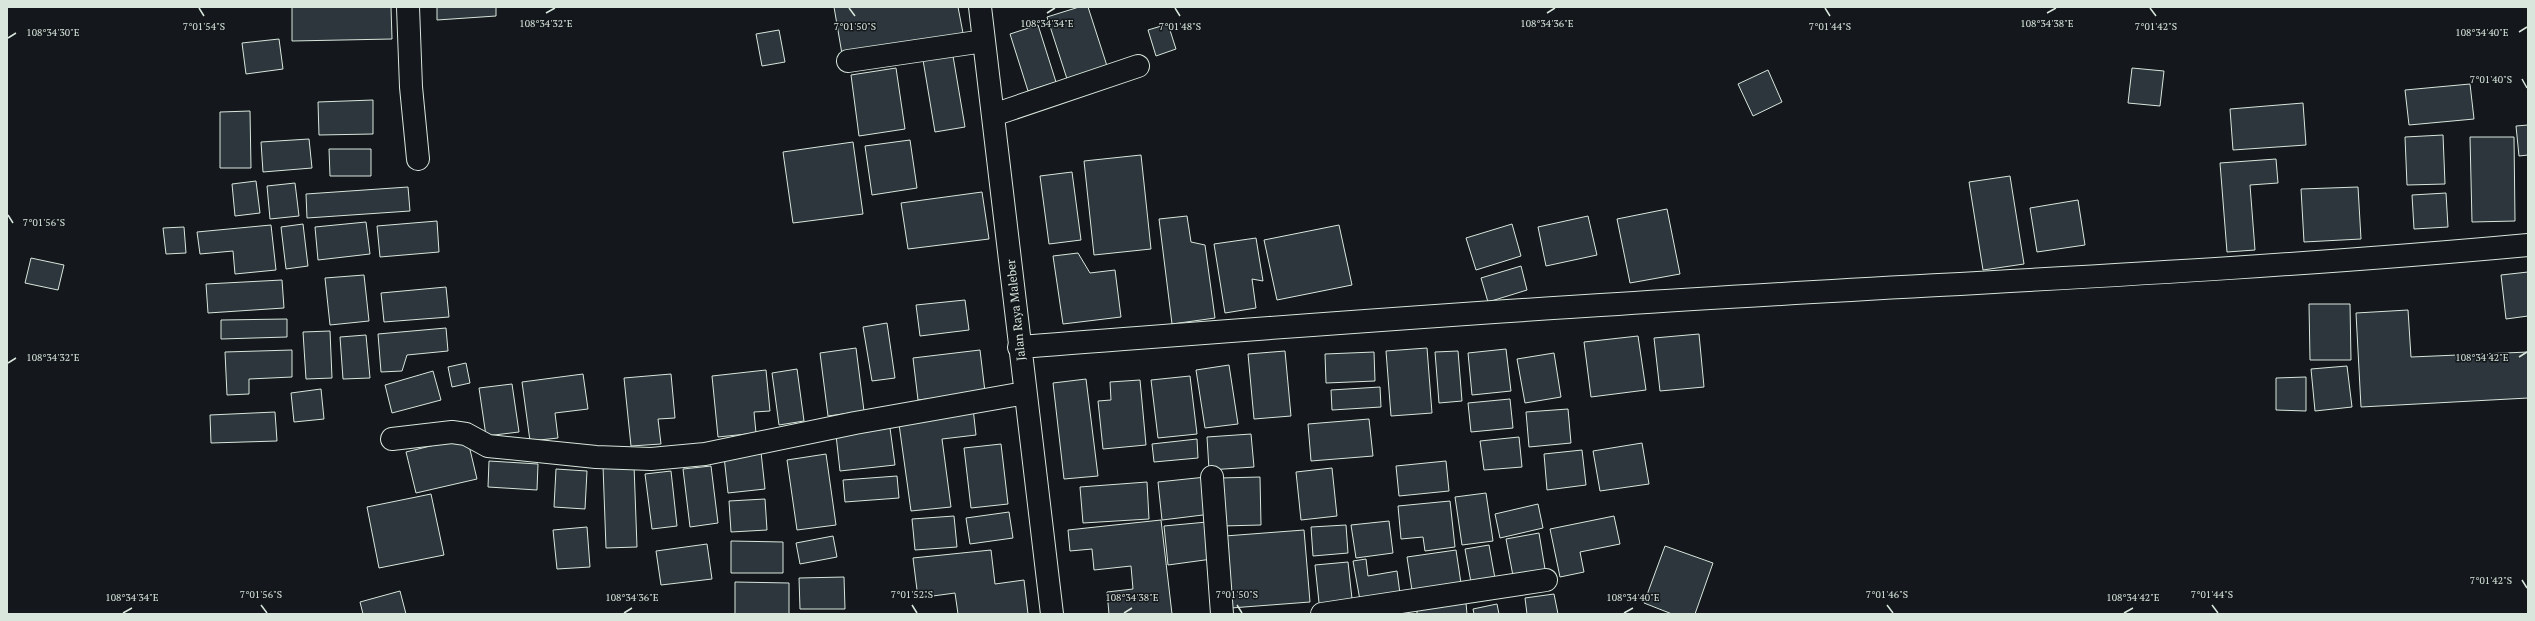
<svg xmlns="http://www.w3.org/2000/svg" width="2535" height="621" font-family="'PT Serif',serif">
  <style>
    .building { fill: #2c363c; stroke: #d8e6dc }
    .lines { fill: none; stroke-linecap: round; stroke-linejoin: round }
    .street-casing { stroke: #d8e6dc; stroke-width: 24 }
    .street { stroke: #14181c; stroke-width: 22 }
    .ticks { fill: none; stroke: #d8e6dc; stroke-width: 1.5 }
    .labels { text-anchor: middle; stroke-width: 3; stroke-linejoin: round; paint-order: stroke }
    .street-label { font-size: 12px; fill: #d8e6dc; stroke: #14181c }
    .ticks-label { font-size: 10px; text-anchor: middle; fill: #d8e6dc; stroke: #14181c; stroke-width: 3; stroke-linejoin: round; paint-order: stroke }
  </style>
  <rect width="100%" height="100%" fill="#14181c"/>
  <path class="building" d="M 292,7 L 391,7 L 392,39 L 292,41 Z
    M 437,7 L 496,7 L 496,16 L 437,20 Z
    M 834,7 L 958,7 L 963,33 L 842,54 Z
    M 1079,7 L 1088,7 L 1108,69 L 1068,82 L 1047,17 Z
    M 1168,24 L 1176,49 L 1156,56 L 1148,30 Z
    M 1038,25 L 1056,82 L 1028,91 L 1010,34 Z
    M 779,30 L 785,62 L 762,66 L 756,34 Z
    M 279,39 L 283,69 L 246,74 L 242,43 Z
    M 953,56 L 965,127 L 935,132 L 923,60 Z
    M 896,68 L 905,129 L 859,136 L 851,75 Z
    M 2132,68 L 2164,71 L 2160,106 L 2128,103 Z
    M 1768,70 L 1782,102 L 1753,116 L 1738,84 Z
    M 2470,84 L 2474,119 L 2409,125 L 2405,90 Z
    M 373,100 L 373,134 L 319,135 L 318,102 Z
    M 2303,103 L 2306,145 L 2233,150 L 2230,109 Z
    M 250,111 L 251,168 L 220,168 L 220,112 Z
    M 2528,125 L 2528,155 L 2519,156 L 2516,126 Z
    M 2443,135 L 2445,184 L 2407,185 L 2405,137 Z
    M 2470,137 L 2514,137 L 2515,221 L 2472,222 Z
    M 309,139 L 312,168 L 263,172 L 261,142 Z
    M 910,140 L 917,188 L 872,195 L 865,146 Z
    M 853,142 L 863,214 L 793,223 L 783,152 Z
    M 329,149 L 371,149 L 371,176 L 330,176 Z
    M 1141,155 L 1151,249 L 1094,255 L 1084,161 Z
    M 2276,159 L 2278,183 L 2250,185 L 2255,250 L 2227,252 L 2220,163 Z
    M 1072,172 L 1081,240 L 1049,244 L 1040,176 Z
    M 2010,176 L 2024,264 L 1983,270 L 1969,182 Z
    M 256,181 L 260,213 L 235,216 L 232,184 Z
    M 295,183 L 299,216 L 270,219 L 267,186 Z
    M 408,187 L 410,211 L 307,218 L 306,194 Z
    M 2358,187 L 2361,239 L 2304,242 L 2301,189 Z
    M 982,192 L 989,239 L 908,249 L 901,203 Z
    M 2446,193 L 2448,227 L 2414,229 L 2412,195 Z
    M 2078,200 L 2085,245 L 2037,252 L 2030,208 Z
    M 1667,209 L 1680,274 L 1630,283 L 1617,219 Z
    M 1187,216 L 1191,242 L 1205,245 L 1215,318 L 1172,324 L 1159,219 Z
    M 1588,216 L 1597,255 L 1546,266 L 1538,227 Z
    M 437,221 L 439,252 L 380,257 L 377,226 Z
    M 366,222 L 370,254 L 318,260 L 315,227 Z
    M 303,224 L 308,266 L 286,269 L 281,227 Z
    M 1512,224 L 1521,256 L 1476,270 L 1466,238 Z
    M 271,225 L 276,270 L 235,274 L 233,251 L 200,254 L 197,232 Z
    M 1339,225 L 1352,285 L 1277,300 L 1264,240 Z
    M 184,227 L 186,253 L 166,254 L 163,228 Z
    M 1256,238 L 1263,281 L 1252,279 L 1256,308 L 1225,313 L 1214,244 Z
    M 1078,253 L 1090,273 L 1115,270 L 1121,317 L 1063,324 L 1053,256 Z
    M 31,258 L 64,265 L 58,290 L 25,283 Z
    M 1521,266 L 1527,290 L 1488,302 L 1481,278 Z
    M 2528,272 L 2528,316 L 2506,319 L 2501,275 Z
    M 364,275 L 369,321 L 330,325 L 325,278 Z
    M 282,280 L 284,308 L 208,313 L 206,284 Z
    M 446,287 L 449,317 L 384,322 L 381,293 Z
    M 965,300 L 969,330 L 920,336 L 916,305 Z
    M 2309,304 L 2350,304 L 2351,360 L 2310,360 Z
    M 2408,310 L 2411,357 L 2528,352 L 2528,398 L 2361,407 L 2356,313 Z
    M 287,319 L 287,337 L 221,339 L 221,320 Z
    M 887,323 L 895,378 L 872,381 L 863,327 Z
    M 446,328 L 448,351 L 407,355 L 402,371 L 381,372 L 378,334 Z
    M 330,331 L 332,378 L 306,379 L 303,332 Z
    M 1699,334 L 1704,387 L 1660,391 L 1654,338 Z
    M 366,335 L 370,378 L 343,379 L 340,337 Z
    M 1638,336 L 1646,390 L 1591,397 L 1584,342 Z
    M 856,348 L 864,411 L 828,416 L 820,353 Z
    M 1427,348 L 1432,413 L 1391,416 L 1386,351 Z
    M 1506,349 L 1511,391 L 1472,395 L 1468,353 Z
    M 292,350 L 292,377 L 249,379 L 249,394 L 227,395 L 225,352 Z
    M 980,350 L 985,392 L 918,400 L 913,358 Z
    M 1285,351 L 1291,416 L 1254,419 L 1248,354 Z
    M 1458,351 L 1462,401 L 1439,403 L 1435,352 Z
    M 1374,352 L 1375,381 L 1326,383 L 1325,354 Z
    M 1554,353 L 1561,397 L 1525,403 L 1517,359 Z
    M 466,363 L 470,383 L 452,387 L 448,367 Z
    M 1229,365 L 1238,424 L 1205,428 L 1196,370 Z
    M 2347,366 L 2352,407 L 2315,411 L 2311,369 Z
    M 797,369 L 804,421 L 779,425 L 772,373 Z
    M 766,370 L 770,411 L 754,412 L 756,433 L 718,437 L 712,376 Z
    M 433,371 L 441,400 L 392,413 L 385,385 Z
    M 583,374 L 588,409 L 555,413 L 558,438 L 530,441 L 522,382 Z
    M 671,374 L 675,418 L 658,419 L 661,444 L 631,446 L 624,378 Z
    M 1190,376 L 1197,434 L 1158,438 L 1151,380 Z
    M 2306,377 L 2306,411 L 2276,410 L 2276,378 Z
    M 1086,379 L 1098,476 L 1064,479 L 1053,383 Z
    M 1140,380 L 1146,445 L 1103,449 L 1098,401 L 1111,400 L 1110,382 Z
    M 512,384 L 519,432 L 486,436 L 479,388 Z
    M 1380,387 L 1381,407 L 1332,410 L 1331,390 Z
    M 321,389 L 324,419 L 294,422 L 291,393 Z
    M 1510,399 L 1513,428 L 1471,432 L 1468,403 Z
    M 973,408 L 976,435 L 942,439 L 951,507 L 911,511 L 898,417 Z
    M 1568,409 L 1571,443 L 1529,447 L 1526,412 Z
    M 275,412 L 277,441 L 211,443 L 210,415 Z
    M 1369,419 L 1373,456 L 1311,461 L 1308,424 Z
    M 890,428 L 895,465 L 840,471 L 836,435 Z
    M 1251,434 L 1254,467 L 1209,470 L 1207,437 Z
    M 467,437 L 477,479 L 416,493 L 406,452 Z
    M 1519,437 L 1522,467 L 1484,470 L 1480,441 Z
    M 1197,439 L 1198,458 L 1154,462 L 1152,444 Z
    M 1642,443 L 1649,484 L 1600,491 L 1593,451 Z
    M 1001,444 L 1008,504 L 971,508 L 964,448 Z
    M 1582,450 L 1586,485 L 1547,490 L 1544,454 Z
    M 761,452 L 765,489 L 728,493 L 724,456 Z
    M 826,454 L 836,525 L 797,530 L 787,460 Z
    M 489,461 L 538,464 L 537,490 L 488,487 Z
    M 1446,461 L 1449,491 L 1399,496 L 1396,466 Z
    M 634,465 L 637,547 L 606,548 L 603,466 Z
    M 711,466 L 718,523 L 690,527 L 683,469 Z
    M 1332,468 L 1337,516 L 1301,520 L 1296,472 Z
    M 556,469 L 587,471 L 585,509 L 554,507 Z
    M 671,471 L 677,526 L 652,529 L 645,474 Z
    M 897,476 L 899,498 L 845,502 L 843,480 Z
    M 1206,477 L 1211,514 L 1162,520 L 1158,482 Z
    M 1260,477 L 1261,525 L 1222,526 L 1220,478 Z
    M 1147,482 L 1149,519 L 1083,523 L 1080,487 Z
    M 1486,493 L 1493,541 L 1462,545 L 1455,497 Z
    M 431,494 L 444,555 L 379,568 L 367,507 Z
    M 765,499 L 767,530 L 731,532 L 729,501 Z
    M 1450,501 L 1455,547 L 1425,551 L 1423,537 L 1401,539 L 1398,506 Z
    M 1538,504 L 1543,528 L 1500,538 L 1495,514 Z
    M 1009,512 L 1013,538 L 970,544 L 966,518 Z
    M 954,516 L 957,547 L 915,550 L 912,519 Z
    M 1614,516 L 1620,544 L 1580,552 L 1584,572 L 1560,577 L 1550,529 Z
    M 1161,520 L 1172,614 L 1109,614 L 1107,592 L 1133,589 L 1131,566 L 1094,570 L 1092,549 L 1070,551 L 1068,530 Z
    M 1389,521 L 1393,553 L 1356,558 L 1351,525 Z
    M 1207,522 L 1212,559 L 1168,565 L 1164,526 Z
    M 1346,525 L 1348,553 L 1313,556 L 1311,527 Z
    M 587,527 L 590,567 L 557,569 L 553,530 Z
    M 1304,530 L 1310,602 L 1231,608 L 1225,536 Z
    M 1539,533 L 1546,575 L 1514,581 L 1506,539 Z
    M 833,536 L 837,557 L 800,564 L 796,543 Z
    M 731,541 L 783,542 L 783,573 L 731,573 Z
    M 707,544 L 712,579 L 661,585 L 656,551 Z
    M 1489,545 L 1496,584 L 1472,588 L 1465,549 Z
    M 1665,546 L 1713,563 L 1695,614 L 1672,614 L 1644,603 Z
    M 991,550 L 995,584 L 1024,580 L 1028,614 L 958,614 L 955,593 L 918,598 L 913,558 Z
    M 1456,550 L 1462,590 L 1413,597 L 1407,557 Z
    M 1366,559 L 1368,576 L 1397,571 L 1401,601 L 1361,606 L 1353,561 Z
    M 1348,562 L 1353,608 L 1320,612 L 1315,565 Z
    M 844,577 L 845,609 L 800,609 L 799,578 Z
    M 735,582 L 789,583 L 789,614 L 735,614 Z
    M 400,591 L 406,614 L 363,614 L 360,602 Z
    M 1554,594 L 1558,614 L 1527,614 L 1525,598 Z
    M 1466,603 L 1467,614 L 1417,614 L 1417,609 Z
    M 1497,604 L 1499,614 L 1474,614 L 1473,609 Z"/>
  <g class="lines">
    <defs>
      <path id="street" d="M 408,7 L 411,87 L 418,159
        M 980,7 L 1052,614
        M 848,61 L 984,41
        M 993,115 L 1138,66
        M 1019,347 C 1219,332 1418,316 1618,304 C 1921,284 2225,273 2528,245
        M 392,439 L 452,432 L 466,434 L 488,446 L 596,457 L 651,459 L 705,454 L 855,423 L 1025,393
        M 1212,477 L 1222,614
        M 1322,614 L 1546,580"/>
    </defs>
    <use href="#street" class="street-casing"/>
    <use href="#street" class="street"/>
  </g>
  <path class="ticks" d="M 199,8 L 204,16M 849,8 L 855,16M 1175,8 L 1180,16M 1825,8 L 1830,16M 2150,8 L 2156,16M 546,13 L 555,8M 1047,13 L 1055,8M 1547,13 L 1555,8M 2047,13 L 2056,8M 2519,32 L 2527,27M 8,38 L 16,33M 2522,79 L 2527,88M 8,215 L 13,223M 2519,357 L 2527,352M 8,363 L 16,358M 2522,580 L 2527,588M 261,605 L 267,613M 912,605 L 917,613M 1237,605 L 1242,613M 1887,605 L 1893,613M 2212,605 L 2218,613M 123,613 L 132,608M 624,613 L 632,608M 1124,613 L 1132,608M 1624,613 L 1633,608M 2124,613 L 2133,608"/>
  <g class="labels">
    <g class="street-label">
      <text transform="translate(1016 310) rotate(-96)" y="4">Jalan Raya Maleber</text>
    </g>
  </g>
  <g class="ticks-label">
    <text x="546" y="27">108°34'32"E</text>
    <text x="1047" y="27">108°34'34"E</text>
    <text x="1547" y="27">108°34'36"E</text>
    <text x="2047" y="27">108°34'38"E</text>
    <text x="855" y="30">7°01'50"S</text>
    <text x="1180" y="30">7°01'48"S</text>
    <text x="2156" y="30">7°01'42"S</text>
    <text x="204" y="30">7°01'54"S</text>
    <text x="1830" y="30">7°01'44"S</text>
    <text x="2482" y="36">108°34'40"E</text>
    <text x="53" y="36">108°34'30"E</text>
    <text x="2491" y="83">7°01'40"S</text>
    <text x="44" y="226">7°01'56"S</text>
    <text x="2482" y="361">108°34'42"E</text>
    <text x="53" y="361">108°34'32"E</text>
    <text x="2491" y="584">7°01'42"S</text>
    <text x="261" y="598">7°01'56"S</text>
    <text x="912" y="598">7°01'52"S</text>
    <text x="1237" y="598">7°01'50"S</text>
    <text x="1887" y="598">7°01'46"S</text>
    <text x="2212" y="598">7°01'44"S</text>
    <text x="132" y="601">108°34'34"E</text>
    <text x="632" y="601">108°34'36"E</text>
    <text x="1132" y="601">108°34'38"E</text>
    <text x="1633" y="601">108°34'40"E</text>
    <text x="2133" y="601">108°34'42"E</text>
  </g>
  <rect width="2535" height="621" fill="none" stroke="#d8e6dc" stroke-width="16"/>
</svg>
